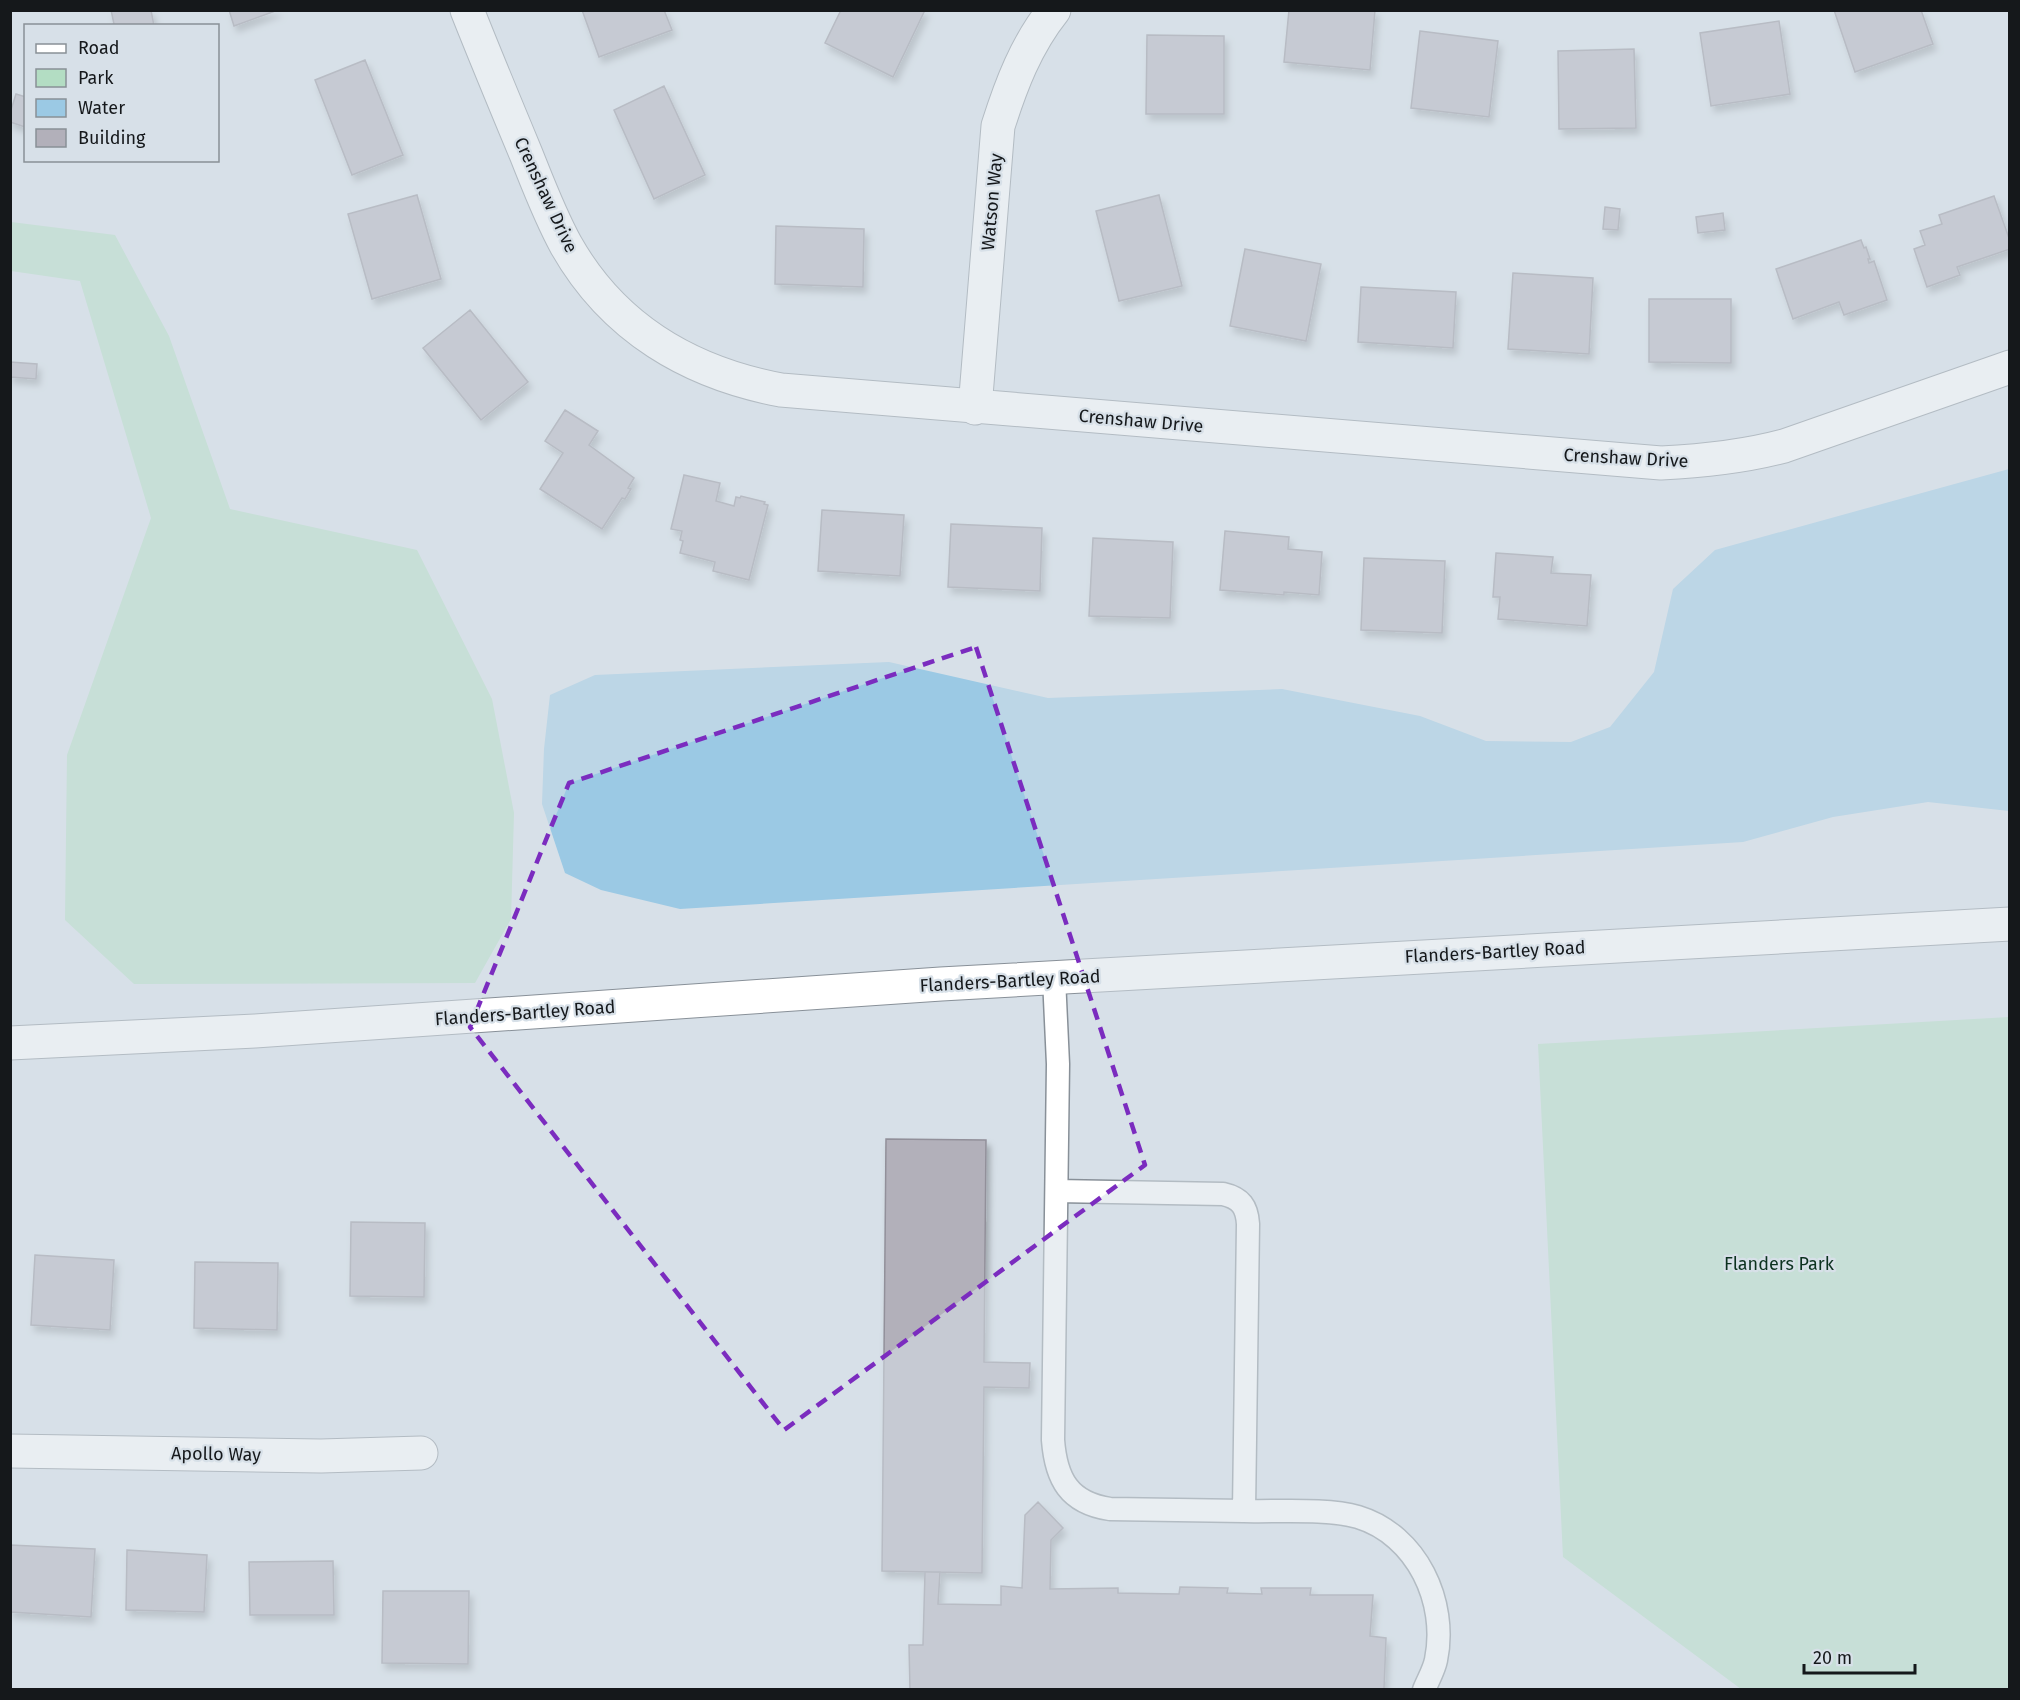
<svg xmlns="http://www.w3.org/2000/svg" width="2020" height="1700" font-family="'Fira Sans',sans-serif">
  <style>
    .green { fill: #b3ddc3 }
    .water { fill: #9bc9e4 }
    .building { fill: #b2b0ba; stroke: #92909a; stroke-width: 1.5; filter: url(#shadow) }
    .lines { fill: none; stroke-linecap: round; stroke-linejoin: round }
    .service-casing { stroke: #889098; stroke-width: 25 }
    .minor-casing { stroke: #889098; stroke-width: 35 }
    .tertiary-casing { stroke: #889098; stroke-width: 35 }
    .service { stroke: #fff; stroke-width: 22 }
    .minor { stroke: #fff; stroke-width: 33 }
    .tertiary { stroke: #fff; stroke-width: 33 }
    .marked { fill: none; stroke: #7b2cbf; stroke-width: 4.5; stroke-dasharray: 12 8; stroke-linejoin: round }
    .labels { text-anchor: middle; stroke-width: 4.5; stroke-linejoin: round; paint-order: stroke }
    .street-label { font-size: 18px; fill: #15181b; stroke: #d7e0e8 }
    .park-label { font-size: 18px; fill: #0c321f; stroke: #d7e0e8 }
  </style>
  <defs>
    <filter id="shadow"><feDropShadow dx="3.5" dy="6" stdDeviation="3" flood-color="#0004"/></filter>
  </defs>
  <rect width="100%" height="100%" fill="#d7e0e8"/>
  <path class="green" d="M 11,222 L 115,235 L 169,336 L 230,509 L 417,550 L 492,699 L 514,813 L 511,919 L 475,983 L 134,984 L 65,920 L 67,755 L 151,518 L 80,281 L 11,271 Z
    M 2009,1017 L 2009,1689 L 1741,1689 L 1563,1557 L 1538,1044 Z"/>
  <path class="water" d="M 2009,469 L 2009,811 L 1928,802 L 1833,817 L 1743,842 L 680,909 L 601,890 L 565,873 L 542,804 L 544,749 L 550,695 L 595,675 L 889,662 L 1048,698 L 1282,689 L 1420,716 L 1486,741 L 1571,742 L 1610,727 L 1654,672 L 1673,589 L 1715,550 Z"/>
  <path class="building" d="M 111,10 L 151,10 L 154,26 L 108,26 L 114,24 Z
    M 229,10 L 278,10 L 234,26 Z
    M 582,10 L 664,10 L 672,30 L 599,57 Z
    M 841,10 L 925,10 L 893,77 L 825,43 Z
    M 1289,10 L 1375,10 L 1370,70 L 1284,62 Z
    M 1834,10 L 1921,10 L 1933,44 L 1855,72 Z
    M 1779,21 L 1790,94 L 1711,106 L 1700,33 Z
    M 1420,31 L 1498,41 L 1489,117 L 1411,108 Z
    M 1147,35 L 1224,36 L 1224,114 L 1146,114 Z
    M 1634,49 L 1636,128 L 1559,129 L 1558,51 Z
    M 365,60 L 403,155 L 352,175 L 315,80 Z
    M 664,86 L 705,175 L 654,199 L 614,110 Z
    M 16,94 L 26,97 L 25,127 L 10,122 L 10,113 Z
    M 417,195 L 441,279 L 372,299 L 348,214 Z
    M 1159,195 L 1182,286 L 1119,301 L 1096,211 Z
    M 1994,196 L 2010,241 L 2010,249 L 1957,267 L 1960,275 L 1927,287 L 1914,249 L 1925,245 L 1920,231 L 1942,224 L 1939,215 Z
    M 1605,207 L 1620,209 L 1618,230 L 1603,229 Z
    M 1723,213 L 1725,230 L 1698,233 L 1696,217 Z
    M 776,226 L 864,229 L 863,287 L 775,284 Z
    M 1861,240 L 1864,248 L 1866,247 L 1870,259 L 1868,259 L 1869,263 L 1874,261 L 1887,300 L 1844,315 L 1839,302 L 1793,319 L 1776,269 Z
    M 1245,249 L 1321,264 L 1306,341 L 1230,326 Z
    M 1513,273 L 1593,278 L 1589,354 L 1508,349 Z
    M 1361,287 L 1456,292 L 1453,348 L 1358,342 Z
    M 1649,299 L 1731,299 L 1731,363 L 1649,362 Z
    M 470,310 L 528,382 L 481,420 L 423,348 Z
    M 10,362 L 37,364 L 36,379 L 10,377 Z
    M 565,410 L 598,431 L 589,445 L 634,478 L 628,488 L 631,489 L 625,499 L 622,498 L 602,529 L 540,489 L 563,453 L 545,441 Z
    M 684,475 L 720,483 L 716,501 L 734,506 L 736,497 L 740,498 L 741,496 L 765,502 L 764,504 L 768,505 L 749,580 L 713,571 L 715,562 L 680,553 L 683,541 L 680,540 L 682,531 L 671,529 Z
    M 822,510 L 904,515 L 900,576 L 818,571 Z
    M 951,524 L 1042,528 L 1040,591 L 948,587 Z
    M 1225,531 L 1289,537 L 1288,549 L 1322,552 L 1319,595 L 1284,592 L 1284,595 L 1220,590 Z
    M 1093,538 L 1173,542 L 1170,618 L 1089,616 Z
    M 1496,553 L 1553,557 L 1551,573 L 1591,575 L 1587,626 L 1498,619 L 1500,597 L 1493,597 Z
    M 1364,558 L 1445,561 L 1442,633 L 1361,630 Z
    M 886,1139 L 986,1140 L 984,1362 L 1030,1363 L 1029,1388 L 984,1387 L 982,1573 L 882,1571 Z
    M 351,1222 L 425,1223 L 424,1297 L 350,1296 Z
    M 35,1255 L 114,1260 L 110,1330 L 31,1325 Z
    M 195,1262 L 278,1263 L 277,1330 L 194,1328 Z
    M 1038,1502 L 1063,1528 L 1051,1540 L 1050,1589 L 1118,1588 L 1118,1593 L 1179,1594 L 1180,1587 L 1228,1588 L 1227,1593 L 1262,1594 L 1261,1588 L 1311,1588 L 1310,1595 L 1373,1595 L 1370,1636 L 1386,1638 L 1384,1689 L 910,1690 L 909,1645 L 923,1645 L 925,1572 L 940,1572 L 938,1604 L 1001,1605 L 1001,1586 L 1022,1588 L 1025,1515 Z
    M 10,1545 L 95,1549 L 91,1617 L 10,1612 Z
    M 127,1550 L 207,1555 L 204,1612 L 126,1610 Z
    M 333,1561 L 334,1615 L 250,1615 L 249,1562 Z
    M 383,1591 L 469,1591 L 468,1664 L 382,1663 Z"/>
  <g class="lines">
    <defs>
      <path id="service" d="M 1054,978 L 1058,1064 L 1053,1440 C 1056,1479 1069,1503 1110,1509 L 1244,1511 L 1248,1224 C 1247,1207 1241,1198 1223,1194 L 1057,1191
        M 1244,1511 C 1278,1512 1326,1508 1358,1517 C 1417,1535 1448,1602 1436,1660 C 1434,1670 1428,1680 1424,1690"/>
      <path id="minor" d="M 467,10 C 486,58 506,106 526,154 C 538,184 550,216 566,245 C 613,328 690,373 781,390 L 1661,463 C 1703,461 1743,457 1784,446 L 2010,367
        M 975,408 L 998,126 C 1011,85 1026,45 1054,10
        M 10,1451 L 321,1456 L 421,1453"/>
      <path id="tertiary" d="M 10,1043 L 255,1031 L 941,984 L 2010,924"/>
    </defs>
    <use href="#service" class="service-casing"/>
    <use href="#minor" class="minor-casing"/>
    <use href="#tertiary" class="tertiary-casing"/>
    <use href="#service" class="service"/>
    <use href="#minor" class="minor"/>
    <use href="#tertiary" class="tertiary"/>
  </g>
  <path d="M0 0H2020V1700H0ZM 976,647 L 1145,1165 L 784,1430 L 470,1027 L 569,783 Z" fill="#d7e0e8" fill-opacity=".55" fill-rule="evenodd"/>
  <path class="marked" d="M 976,647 L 1145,1165 L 784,1430 L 470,1027 L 569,783 Z"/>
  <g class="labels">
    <g class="street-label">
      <text transform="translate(546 195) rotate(65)" y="6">Crenshaw Drive</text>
      <text transform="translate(992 202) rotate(-85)" y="6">Watson Way</text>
      <text transform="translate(1141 421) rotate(5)" y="6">Crenshaw Drive</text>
      <text transform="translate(1626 458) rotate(3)" y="6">Crenshaw Drive</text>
      <text transform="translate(1495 952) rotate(-3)" y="6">Flanders-Bartley Road</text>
      <text transform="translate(1010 981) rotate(-3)" y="6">Flanders-Bartley Road</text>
      <text transform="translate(525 1013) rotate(-4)" y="6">Flanders-Bartley Road</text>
      <text transform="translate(216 1454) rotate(1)" y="6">Apollo Way</text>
    </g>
    <g class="park-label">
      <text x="1779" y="1270">Flanders Park</text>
    </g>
  </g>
  <rect width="2020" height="1700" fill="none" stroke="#15181b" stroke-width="24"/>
  <rect x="24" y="24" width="195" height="138" fill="#d7e0e8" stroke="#899096" stroke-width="1.5"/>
  <rect x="36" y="44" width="30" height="9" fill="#ffffff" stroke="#899096" stroke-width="1.5"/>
  <text x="78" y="54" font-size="18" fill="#15181b">Road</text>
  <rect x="36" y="69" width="30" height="18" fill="#b3ddc3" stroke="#899096" stroke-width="1.5"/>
  <text x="78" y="84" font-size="18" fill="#15181b">Park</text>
  <rect x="36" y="99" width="30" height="18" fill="#9bc9e4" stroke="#899096" stroke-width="1.5"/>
  <text x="78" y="114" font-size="18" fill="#15181b">Water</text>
  <rect x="36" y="129" width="30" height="18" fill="#b2b0ba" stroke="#899096" stroke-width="1.5"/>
  <text x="78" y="144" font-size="18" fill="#15181b">Building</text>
  <path d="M1804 1664v9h111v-9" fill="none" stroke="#15181b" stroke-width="3"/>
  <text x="1813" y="1664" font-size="18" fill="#15181b" stroke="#d7e0e8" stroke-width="4.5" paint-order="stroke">20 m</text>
</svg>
